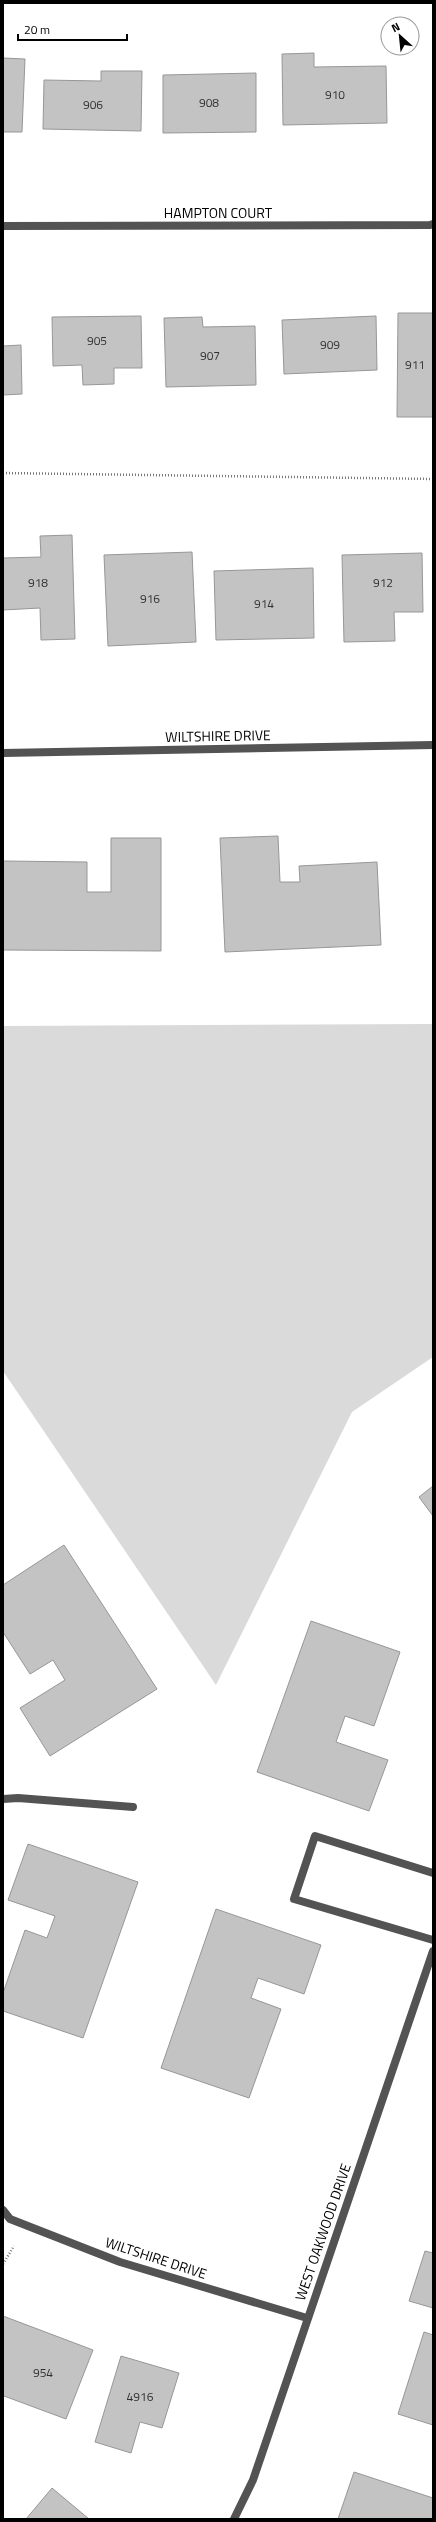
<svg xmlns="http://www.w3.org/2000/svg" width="436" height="2522" font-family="'Titillium Web',sans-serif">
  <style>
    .green { fill: #dadada }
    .building { fill: #c3c3c3; stroke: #979797 }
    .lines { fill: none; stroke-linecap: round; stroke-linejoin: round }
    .path { stroke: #757575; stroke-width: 2.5; stroke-dasharray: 1 2; stroke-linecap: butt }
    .lane { stroke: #535353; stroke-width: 8 }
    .street { stroke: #535353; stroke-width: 8 }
    .labels { text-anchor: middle; stroke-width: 4; stroke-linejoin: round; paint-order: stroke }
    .number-label { font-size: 12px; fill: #313131 }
    .street-label { font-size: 14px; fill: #000; stroke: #fff }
  </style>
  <rect width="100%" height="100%" fill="#fff"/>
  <path class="green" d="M 433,1024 L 433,1357 L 352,1412 L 216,1685 L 3,1371 L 3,1026 Z"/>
  <path class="building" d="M 314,53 L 314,67 L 386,66 L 387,123 L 283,125 L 282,54 Z
    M 3,58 L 25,59 L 22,132 L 3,132 Z
    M 101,71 L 142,71 L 141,131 L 43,129 L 44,80 L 101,81 Z
    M 256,73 L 256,132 L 163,133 L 163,75 Z
    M 398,313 L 433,313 L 433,417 L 397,417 Z
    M 141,316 L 142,368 L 114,368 L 114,384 L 83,385 L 82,365 L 53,366 L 52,317 Z
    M 376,316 L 377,370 L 284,374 L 282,320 Z
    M 202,317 L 203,327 L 255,326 L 256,385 L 166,387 L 164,318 Z
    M 21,345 L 22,394 L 3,395 L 3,346 Z
    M 72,535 L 75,639 L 41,640 L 40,608 L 3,610 L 3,558 L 41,557 L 40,536 Z
    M 192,552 L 196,642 L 108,646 L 104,555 Z
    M 422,553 L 423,612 L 394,612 L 395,641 L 344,642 L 342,555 Z
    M 313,568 L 314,638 L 216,640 L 214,571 Z
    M 278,836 L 280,882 L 300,882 L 299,866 L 377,862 L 381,945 L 225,952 L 220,838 Z
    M 111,838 L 161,838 L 161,951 L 3,950 L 3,861 L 87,862 L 87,892 L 111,892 Z
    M 433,1486 L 433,1516 L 419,1497 Z
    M 64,1545 L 157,1689 L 50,1756 L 20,1708 L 65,1680 L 53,1660 L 30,1674 L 3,1632 L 3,1585 Z
    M 311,1621 L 400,1652 L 374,1726 L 345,1716 L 336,1742 L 388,1760 L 369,1811 L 257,1772 Z
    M 28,1844 L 138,1882 L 83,2038 L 3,2011 L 3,1993 L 25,1930 L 47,1938 L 55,1916 L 8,1900 Z
    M 216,1909 L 321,1945 L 304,1994 L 258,1978 L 251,1998 L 281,2009 L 249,2098 L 161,2068 Z
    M 425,2251 L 433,2253 L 433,2308 L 409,2301 Z
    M 3,2316 L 93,2350 L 66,2419 L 4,2396 L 3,2399 Z
    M 424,2332 L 433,2335 L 433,2425 L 398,2414 Z
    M 121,2356 L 179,2373 L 162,2428 L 140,2422 L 131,2453 L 95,2442 Z
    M 354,2472 L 433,2498 L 433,2519 L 338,2519 Z
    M 52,2488 L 89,2519 L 26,2519 Z"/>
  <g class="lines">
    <path class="path" d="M 3,473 L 433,479
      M 3,2264 L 14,2246"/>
    <path class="lane" d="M 3,1799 L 18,1798 L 133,1807
      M 433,1873 L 315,1836 L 294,1899 L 433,1940"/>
    <path class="street" d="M 3,226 L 430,225 L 433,224
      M 3,753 L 433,745
      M 3,2210 L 10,2219 L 120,2262 L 307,2318
      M 234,2519 L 253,2480 L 433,1951"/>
  </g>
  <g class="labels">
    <g class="number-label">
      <text x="335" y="99">910</text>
      <text x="209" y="107">908</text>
      <text x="93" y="109">906</text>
      <text x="97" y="345">905</text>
      <text x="330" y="349">909</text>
      <text x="210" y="360">907</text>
      <text x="415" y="369">911</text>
      <text x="38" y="587">918</text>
      <text x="383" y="587">912</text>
      <text x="150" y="603">916</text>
      <text x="264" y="608">914</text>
      <text x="43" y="2377">954</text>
      <text x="140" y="2401">4916</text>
    </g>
    <g class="street-label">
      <text x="218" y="218">HAMPTON COURT</text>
      <text transform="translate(218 736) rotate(-1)" y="5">WILTSHIRE DRIVE</text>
      <text transform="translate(323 2232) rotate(-71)" y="5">WEST OAKWOOD DRIVE</text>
      <text transform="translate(156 2258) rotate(18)" y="5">WILTSHIRE DRIVE</text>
    </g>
  </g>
  <rect width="436" height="2522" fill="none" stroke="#000000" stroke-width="8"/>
  <g transform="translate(400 36) rotate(333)"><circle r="19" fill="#ffffff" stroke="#999999"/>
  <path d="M0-3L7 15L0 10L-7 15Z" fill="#000000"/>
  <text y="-6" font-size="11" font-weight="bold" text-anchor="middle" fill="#000000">N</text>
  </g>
  <path d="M18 34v6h109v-6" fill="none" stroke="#000000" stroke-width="2"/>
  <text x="24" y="34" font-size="12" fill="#000000" stroke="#ffffff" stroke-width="3" paint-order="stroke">20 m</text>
</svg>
